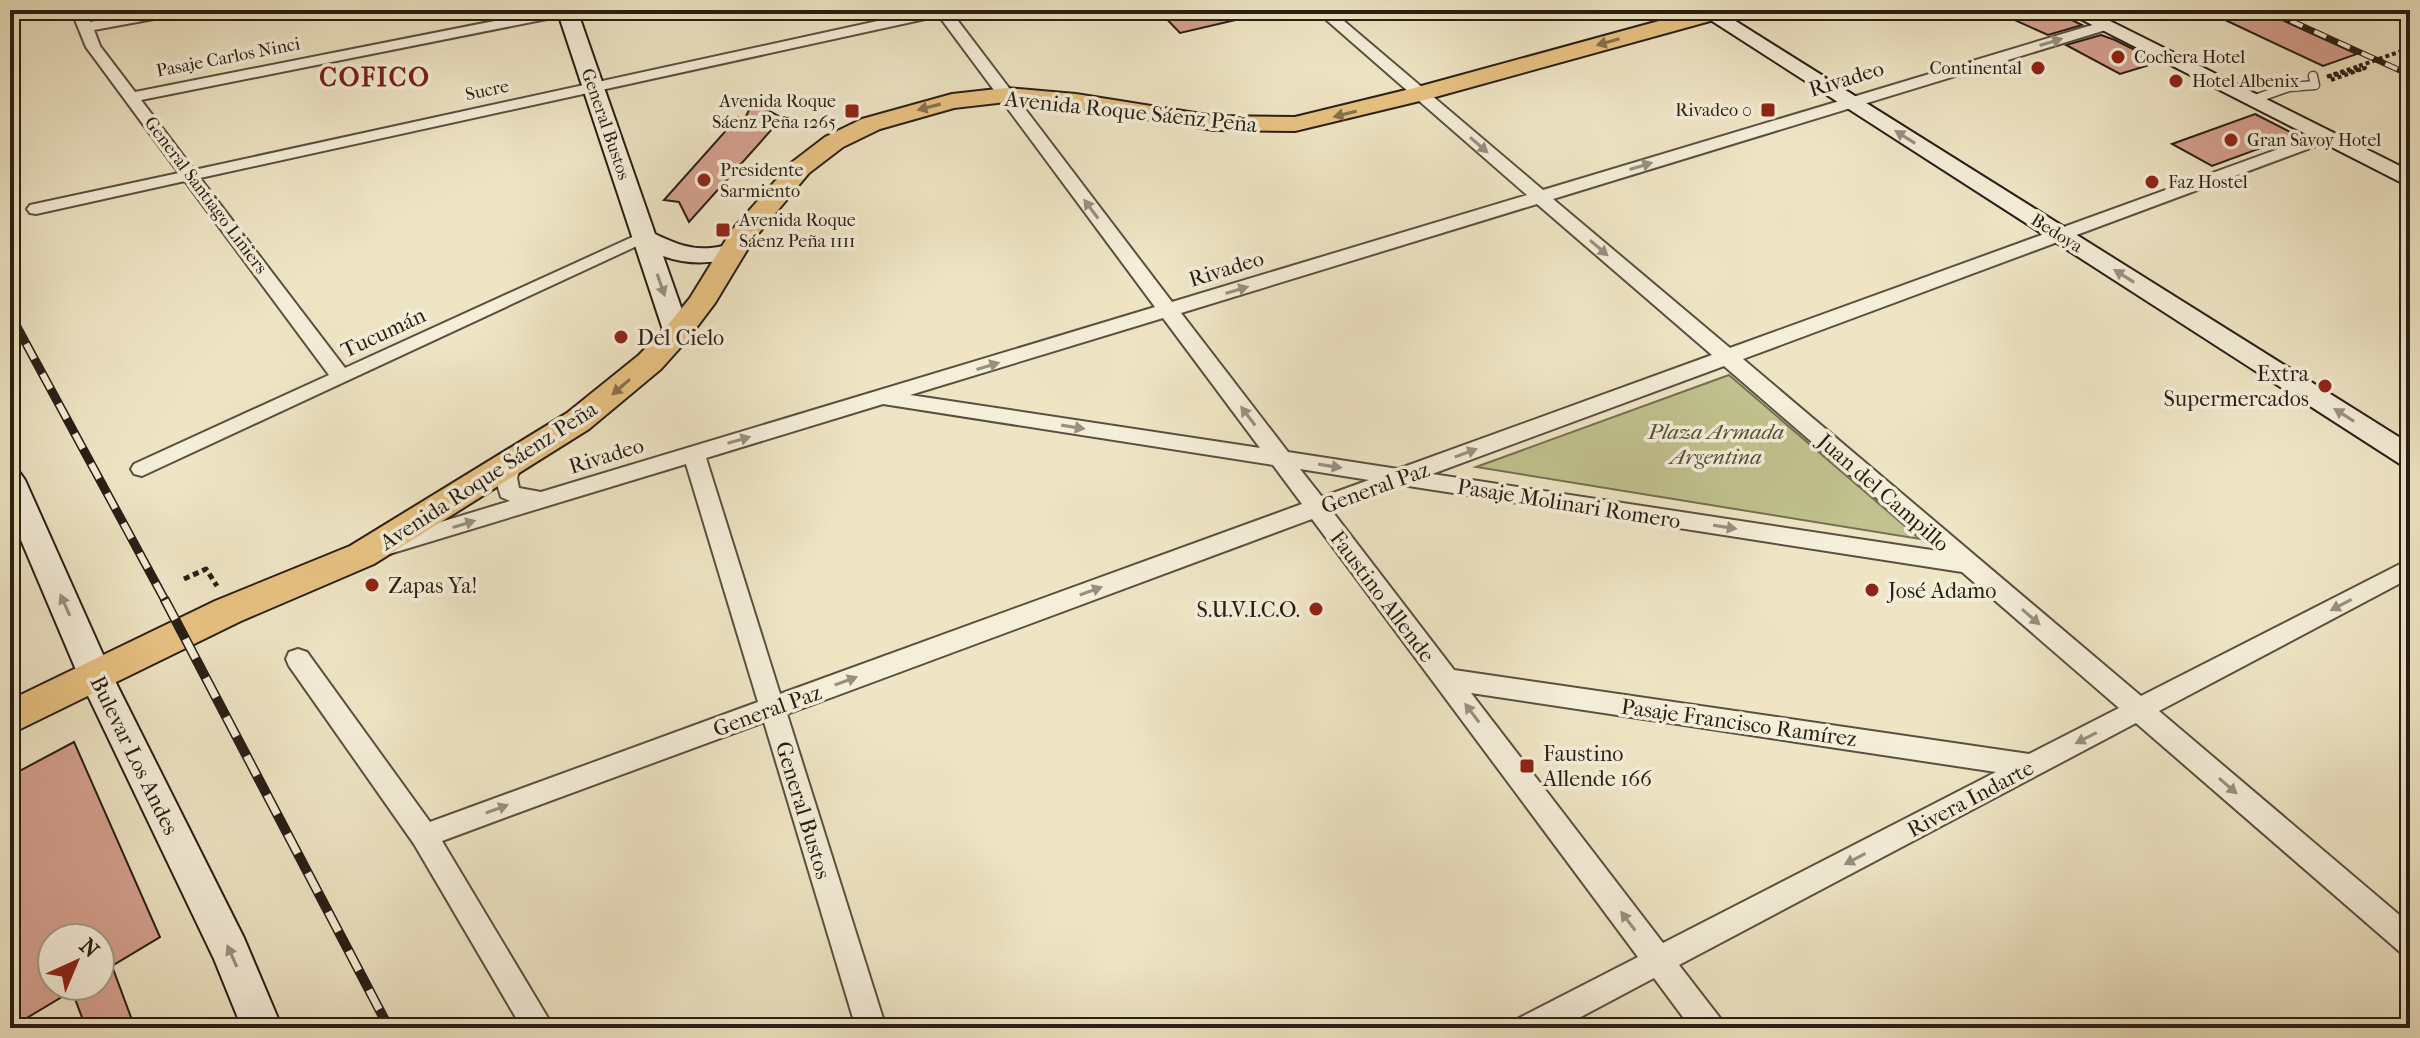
<svg xmlns="http://www.w3.org/2000/svg" width="2420" height="1038" font-family="'IM FELL French Canon',serif">
  <style>
    .green { fill: #c1c28f; stroke: #747052; stroke-width: 2 }
    .building { fill: #d6a190; stroke: #281e15; stroke-width: 2; fill-rule: evenodd }
    .lines { fill: none; stroke-linecap: round; stroke-linejoin: round }
    .lane-casing { stroke: #5a5041; stroke-width: 11 }
    .street-casing { stroke: #5a5041; stroke-width: 4 }
    .secondary-casing { stroke: #281e15; stroke-width: 4 }
    .primary-casing { stroke: #281e15; stroke-width: 4 }
    .path-far1 { stroke: #281e15; stroke-width: 4; stroke-dasharray: 4 3; stroke-linecap: butt }
    .path { stroke: #281e15; stroke-width: 5; stroke-dasharray: 6 4; stroke-linecap: butt }
    .lane { stroke: #f5eed9; stroke-width: 8 }
    .street { fill: #f5eed9; fill-rule: evenodd }
    .secondary { fill: #f5eed9; fill-rule: evenodd }
    .primary { fill: #e8c282; fill-rule: evenodd }
    .rail-far2-casing { stroke: #281e15; stroke-width: 6 }
    .rail-far1-casing { stroke: #281e15; stroke-width: 9 }
    .rail-casing { stroke: #281e15; stroke-width: 10 }
    .rail-far2 { stroke: #f5eed9; stroke-width: 4; stroke-dasharray: 13; stroke-linecap: butt }
    .rail-far1 { stroke: #f5eed9; stroke-width: 6; stroke-dasharray: 17; stroke-linecap: butt }
    .rail { stroke: #f5eed9; stroke-width: 7; stroke-dasharray: 22; stroke-linecap: butt }
    .path-bridge { stroke: #281e15; stroke-width: 4; stroke-dasharray: 4 3; stroke-linecap: butt }
    .oneway { fill: #88704c }
    .oneway2 { fill: #999081 }
    .poi-dot { fill: #8f2418; stroke: #f5eed9; stroke-width: 3 }
    .labels { text-anchor: middle; stroke-width: 7; stroke-linejoin: round; paint-order: stroke }
    .far-street-label { font-size: 18px; fill: #281e15; stroke: #f5eed9 }
    .far-poi-label { font-size: 18px; fill: #281e15; stroke: #f5eed9; text-anchor: start }
    .street-label { font-size: 22px; fill: #281e15; stroke: #f5eed9 }
    .poi-label { font-size: 22px; fill: #281e15; stroke: #f5eed9; text-anchor: start }
    .park-label { font-size: 22px; font-style: italic; fill: #564f3a; stroke: #f5eed9 }
    .far-district-label { font-size: 26px; font-weight: bold; letter-spacing: 2px; fill: #7a1f14; stroke: #f5eed9 }
  </style>
  <rect width="100%" height="100%" fill="#efe5c5"/>
  <filter id="stains"><feTurbulence type="fractalNoise" baseFrequency=".0025" numOctaves="4"/><feColorMatrix values="0 0 0 0 .2 0 0 0 0 .09 0 0 0 0 .02 0 0 0 .5 -.17"/></filter>
  <radialGradient id="worn" r=".72"><stop offset=".6" stop-color="#630" stop-opacity="0"/><stop offset="1" stop-color="#630" stop-opacity=".3"/></radialGradient>
  <path class="green" d="M 1729,375 L 1920,539 L 1476,467 Z"/>
  <path class="building" d="M 1158,10 L 1239,10 L 1240,19 L 1180,33 Z
    M 2036,10 L 2052,10 L 2082,25 L 2048,35 L 2010,18 Z
    M 2204,10 L 2260,10 L 2357,54 L 2323,66 Z
    M 2101,35 L 2115,40 L 2159,62 L 2120,74 L 2066,45 Z
    M 751,106 L 761,106 L 782,118 L 689,222 L 679,202 L 664,200 L 738,117 L 745,118 Z
    M 2255,114 L 2296,135 L 2212,166 L 2172,144 Z
    M 74,742 L 160,937 L 112,966 L 135,1028 L 86,1028 L 72,991 L 10,1028 L 10,776 ZM 52,938 L 100,938 L 100,986 L 52,986 Z"/>
  <g class="lines">
    <defs>
      <path id="lane" d="M 2252,100 L 2289,87 L 2315,85 L 2313,76"/>
      <path id="street" d="M 71,10 L 85,10 L 90,22 L 158,10 L 188,10 L 181,14 L 94,30 L 100,46 L 135,92 L 550,10 L 574,11 L 567,15 L 141,100 L 194,170 L 928,10 L 955,10 L 952,13 L 1172,302 L 1527,195 L 1315,10 L 1331,10 L 1543,190 L 2099,23 L 2109,23 L 2109,29 L 1553,199 L 1730,348 L 2320,134 L 2332,134 L 2332,140 L 1743,359 L 2141,696 L 2410,559 L 2410,578 L 2159,711 L 2410,924 L 2410,956 L 2400,952 L 2136,723 L 1679,965 L 1720,1018 L 1724,1028 L 1691,1028 L 1654,978 L 1560,1028 L 1515,1028 L 1519,1018 L 1638,957 L 1312,519 L 787,714 L 886,1028 L 856,1028 L 764,722 L 442,841 L 554,1028 L 522,1028 L 414,844 L 289,666 L 286,659 L 289,652 L 298,649 L 307,652 L 430,822 L 758,702 L 686,464 L 386,555 L 378,553 L 375,547 L 378,541 L 510,501 L 501,497 L 495,478 L 503,460 L 517,460 L 521,465 L 517,478 L 519,488 L 541,492 L 1155,307 L 939,16 L 200,178 L 345,368 L 639,234 L 651,234 L 654,238 L 142,476 L 134,474 L 131,469 L 134,464 L 329,375 L 185,181 L 36,214 L 30,213 L 27,209 L 30,205 L 179,173 L 86,47 ZM 1537,204 L 1712,355 L 1398,469 L 1288,452 L 1181,313 ZM 1163,318 L 1260,448 L 910,395 ZM 1724,366 L 1938,551 L 1432,474 ZM 883,404 L 1273,465 L 1302,504 L 780,694 L 706,458 ZM 1300,469 L 1369,480 L 1322,497 ZM 1402,485 L 1962,572 L 2119,708 L 2029,754 L 1454,670 L 1332,511 ZM 1471,693 L 1996,772 L 1663,943 Z"/>
      <path id="secondary" d="M 557,10 L 577,10 L 655,234 C 674,243 690,250 711,248 C 722,247 731,243 743,246 L 746,251 L 743,256 C 715,263 691,266 663,256 L 690,333 L 686,339 L 677,341 L 668,339 L 664,333 Z
        M 1695,10 L 1718,10 L 2410,444 L 2410,467 L 2400,464 Z
        M 2063,10 L 2088,10 L 2410,171 L 2410,187 Z
        M 10,470 L 20,473 L 25,480 L 113,677 L 244,938 L 282,1028 L 242,1028 L 214,959 L 79,677 L 10,514 Z"/>
      <path id="primary" d="M 1699,10 L 1735,10 L 1732,15 L 1428,99 L 1295,131 L 1214,130 L 1076,108 L 1006,102 L 954,108 L 880,129 L 843,147 L 809,173 L 753,240 L 715,303 L 687,340 L 661,369 L 589,429 L 374,564 L 241,621 L 10,734 L 10,700 L 215,601 L 350,546 L 567,413 L 639,355 L 667,326 L 690,298 L 732,230 L 791,163 L 825,137 L 862,119 L 952,94 L 1006,88 L 1076,94 L 1214,116 L 1295,117 L 1414,88 Z"/>
    </defs>
    <use href="#lane" class="lane-casing"/>
    <use href="#street" class="street-casing"/>
    <use href="#secondary" class="secondary-casing"/>
    <use href="#primary" class="primary-casing"/>
    <path class="path-far1" d="M 2331,80 L 2365,68 L 2326,77 L 2359,66"/>
    <path class="path" d="M 184,579 L 206,569 L 217,586"/>
    <use href="#lane" class="lane"/>
    <use href="#street" class="street"/>
    <use href="#secondary" class="secondary"/>
    <use href="#primary" class="primary"/>
    <defs>
      <path id="rail-far2" d="M 2267,10 L 2410,75"/>
      <path id="rail-far1" d="M 10,314 L 166,602"/>
      <path id="rail" d="M 165,600 L 389,1028"/>
    </defs>
    <use href="#rail-far2" class="rail-far2-casing"/>
    <use href="#rail-far1" class="rail-far1-casing"/>
    <use href="#rail" class="rail-casing"/>
    <use href="#rail-far2" class="rail-far2"/>
    <use href="#rail-far1" class="rail-far1"/>
    <use href="#rail" class="rail"/>
    <path class="path-bridge" d="M 2359,66 L 2410,48"/>
  </g>
  <defs><path id="oneway-solid" d="M-6-.8H1V-3.2L6.5 0L1 3.2V.8H-6Z" transform="scale(2)"/></defs>
  <g class="oneway">
    <use href="#oneway-solid" transform="translate(1608 42) rotate(164)"/>
    <use href="#oneway-solid" transform="translate(929 107) rotate(166)"/>
    <use href="#oneway-solid" transform="translate(1345 114) rotate(166)"/>
    <use href="#oneway-solid" transform="translate(621 387) rotate(139)"/>
  </g>
  <g class="oneway2">
    <use href="#oneway-solid" transform="translate(2051 42) rotate(-17)"/>
    <use href="#oneway-solid" transform="translate(1905 137) rotate(-148)"/>
    <use href="#oneway-solid" transform="translate(1479 145) rotate(41)"/>
    <use href="#oneway-solid" transform="translate(1641 166) rotate(-17)"/>
    <use href="#oneway-solid" transform="translate(1091 209) rotate(-127)"/>
    <use href="#oneway-solid" transform="translate(1599 248) rotate(41)"/>
    <use href="#oneway-solid" transform="translate(2124 276) rotate(-148)"/>
    <use href="#oneway-solid" transform="translate(661 285) rotate(71)"/>
    <use href="#oneway-solid" transform="translate(1237 290) rotate(-17)"/>
    <use href="#oneway-solid" transform="translate(988 366) rotate(-17)"/>
    <use href="#oneway-solid" transform="translate(2344 415) rotate(-148)"/>
    <use href="#oneway-solid" transform="translate(1248 416) rotate(-127)"/>
    <use href="#oneway-solid" transform="translate(1073 427) rotate(9)"/>
    <use href="#oneway-solid" transform="translate(739 440) rotate(-16)"/>
    <use href="#oneway-solid" transform="translate(1466 453) rotate(-20)"/>
    <use href="#oneway-solid" transform="translate(1330 466) rotate(9)"/>
    <use href="#oneway-solid" transform="translate(464 524) rotate(-17)"/>
    <use href="#oneway-solid" transform="translate(1725 527) rotate(9)"/>
    <use href="#oneway-solid" transform="translate(1091 591) rotate(-20)"/>
    <use href="#oneway-solid" transform="translate(65 605) rotate(-114)"/>
    <use href="#oneway-solid" transform="translate(2341 605) rotate(152)"/>
    <use href="#oneway-solid" transform="translate(2031 617) rotate(41)"/>
    <use href="#oneway-solid" transform="translate(846 681) rotate(-20)"/>
    <use href="#oneway-solid" transform="translate(1472 713) rotate(-127)"/>
    <use href="#oneway-solid" transform="translate(2086 738) rotate(153)"/>
    <use href="#oneway-solid" transform="translate(2228 786) rotate(41)"/>
    <use href="#oneway-solid" transform="translate(497 809) rotate(-20)"/>
    <use href="#oneway-solid" transform="translate(1855 859) rotate(152)"/>
    <use href="#oneway-solid" transform="translate(1628 921) rotate(-127)"/>
    <use href="#oneway-solid" transform="translate(232 956) rotate(-114)"/>
  </g>
  <g class="poi-dot">
    <circle cx="2118" cy="57" r="8"/>
    <circle cx="2038" cy="68" r="8"/>
    <circle cx="2176" cy="81" r="8"/>
    <rect x="1760" y="102" width="16" height="16" rx="4"/>
    <rect x="844" y="103" width="16" height="16" rx="4"/>
    <circle cx="2231" cy="140" r="8"/>
    <circle cx="704" cy="180" r="8"/>
    <circle cx="2152" cy="182" r="8"/>
    <rect x="715" y="222" width="16" height="16" rx="4"/>
    <circle cx="621" cy="337" r="8"/>
    <circle cx="2325" cy="386" r="8"/>
    <circle cx="372" cy="585" r="8"/>
    <circle cx="1872" cy="590" r="8"/>
    <circle cx="1316" cy="609" r="8"/>
    <rect x="1519" y="758" width="16" height="16" rx="4"/>
  </g>
  <g class="labels">
    <g class="far-street-label">
      <text transform="translate(228 57) rotate(-11)" y="6">Pasaje Carlos Ninci</text>
      <text transform="translate(487 90) rotate(-12)" y="6">Sucre</text>
      <text transform="translate(606 124) rotate(71)" y="6">General Bustos</text>
      <text transform="translate(206 195) rotate(53)" y="6">General Santiago Liniers</text>
      <text transform="translate(2057 233) rotate(32)" y="6">Bedoya</text>
    </g>
    <g class="far-poi-label">
      <text x="2134" y="63">Cochera Hotel</text>
      <text x="2022" y="74" text-anchor="end">Continental</text>
      <text x="2192" y="87">Hotel Albenix</text>
      <text x="836" y="107" text-anchor="end">Avenida Roque<tspan x="836" dy="21">Sáenz Peña 1265</tspan></text>
      <text x="1752" y="116" text-anchor="end">Rivadeo 0</text>
      <text x="2247" y="146">Gran Savoy Hotel</text>
      <text x="720" y="176">Presidente<tspan x="720" dy="21">Sarmiento</tspan></text>
      <text x="2168" y="188">Faz Hostel</text>
      <text x="739" y="226">Avenida Roque<tspan x="739" dy="21">Sáenz Peña 1111</tspan></text>
    </g>
    <g class="street-label">
      <text transform="translate(1846 78) rotate(-17)" y="8">Rivadeo</text>
      <text transform="translate(1131 111) rotate(6)" y="8">Avenida Roque Sáenz Peña</text>
      <text transform="translate(1226 268) rotate(-17)" y="8">Rivadeo</text>
      <text transform="translate(383 332) rotate(-25)" y="8">Tucumán</text>
      <text transform="translate(606 455) rotate(-17)" y="8">Rivadeo</text>
      <text transform="translate(488 475) rotate(-33)" y="8">Avenida Roque Sáenz Peña</text>
      <text transform="translate(1375 487) rotate(-20)" y="8">General Paz</text>
      <text transform="translate(1884 492) rotate(41)" y="8">Juan del Campillo</text>
      <text transform="translate(1569 503) rotate(9)" y="8">Pasaje Molinari Romero</text>
      <text transform="translate(1383 596) rotate(53)" y="8">Faustino Allende</text>
      <text transform="translate(767 710) rotate(-20)" y="8">General Paz</text>
      <text transform="translate(1739 722) rotate(8)" y="8">Pasaje Francisco Ramírez</text>
      <text transform="translate(135 755) rotate(64)" y="8">Bulevar Los Andes</text>
      <text transform="translate(1970 798) rotate(-28)" y="8">Rivera Indarte</text>
      <text transform="translate(804 810) rotate(73)" y="8">General Bustos</text>
    </g>
    <g class="poi-label">
      <text x="637" y="345">Del Cielo</text>
      <text x="2309" y="381" text-anchor="end">Extra<tspan x="2309" dy="25">Supermercados</tspan></text>
      <text x="388" y="593">Zapas Ya!</text>
      <text x="1888" y="598">José Adamo</text>
      <text x="1300" y="617" text-anchor="end">S.U.V.I.C.O.</text>
      <text x="1543" y="761">Faustino<tspan x="1543" dy="25">Allende 166</tspan></text>
    </g>
    <g class="park-label">
      <text x="1716" y="439">Plaza Armada<tspan x="1716" dy="25">Argentina</tspan></text>
    </g>
    <g class="far-district-label">
      <text x="375" y="86">COFICO</text>
    </g>
  </g>
  <rect width="2420" height="1038" fill="none" stroke="#efe5c5" stroke-width="40"/>
  <rect x="12" y="12" width="2396" height="1014" fill="none" stroke="#281e15" stroke-width="4"/>
  <rect x="20" y="20" width="2380" height="998" fill="none" stroke="#281e15" stroke-width="2"/>
  <g transform="translate(76 962) rotate(44)"><circle r="38" fill="#f5eed9" stroke="#a39b8b" stroke-width="2"/>
  <path d="M0-6L14 30L0 20L-14 30Z" fill="#8f2418"/>
  <text y="-12" font-size="22" font-weight="bold" text-anchor="middle" fill="#281e15">N</text>
  </g>
  <rect width="100%" height="100%" filter="url(#stains)"/>
  <rect width="100%" height="100%" fill="url(#worn)"/>
</svg>
